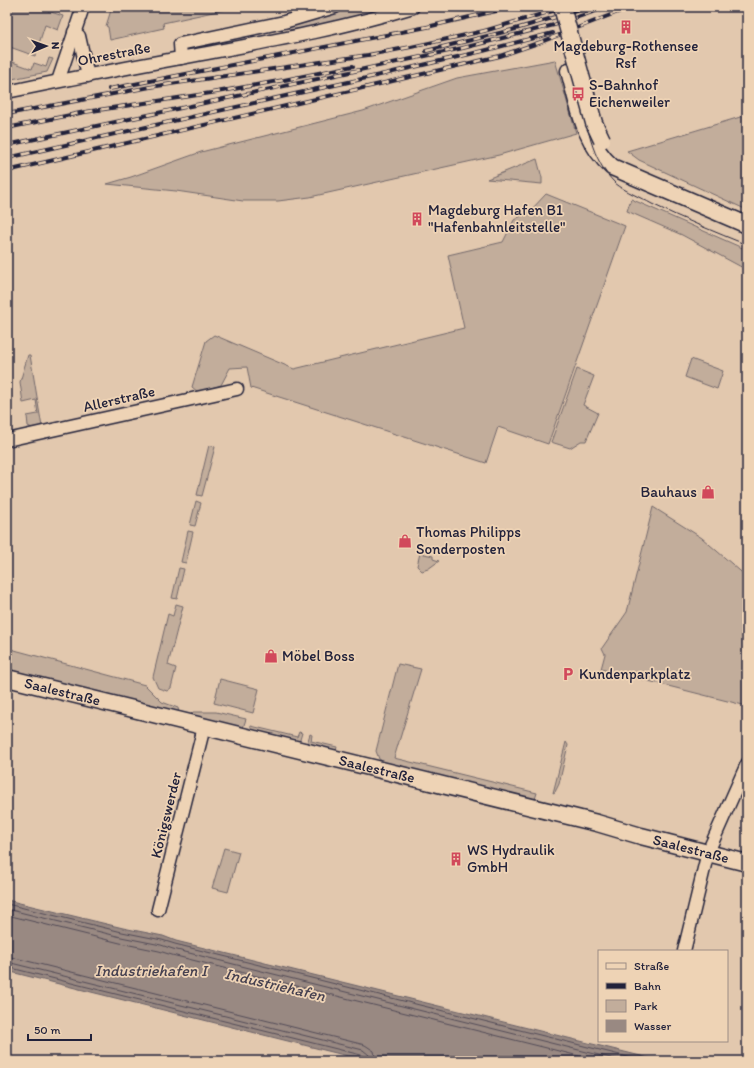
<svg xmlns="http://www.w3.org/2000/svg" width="754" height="1068" viewBox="0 0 754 1068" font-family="Itim,sans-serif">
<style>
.green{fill:#c2ad9b;stroke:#72686b}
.water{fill:#998982;stroke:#696066}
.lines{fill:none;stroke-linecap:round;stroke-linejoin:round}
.shore{stroke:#524b57;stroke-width:1}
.minor-casing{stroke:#22223b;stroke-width:15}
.major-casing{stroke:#22223b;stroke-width:19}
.minor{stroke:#eed3b5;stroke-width:12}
.major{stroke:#eed3b5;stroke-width:16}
.tram{stroke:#22223b;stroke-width:1}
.rail-casing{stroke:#22223b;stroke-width:4}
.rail{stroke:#eed3b5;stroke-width:2.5;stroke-dasharray:8;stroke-linecap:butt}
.major-bridge-casing{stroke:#22223b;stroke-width:19;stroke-linecap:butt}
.major-bridge{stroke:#eed3b5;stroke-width:16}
.labels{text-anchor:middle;stroke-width:3.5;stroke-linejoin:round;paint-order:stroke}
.poi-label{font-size:15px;fill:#22223b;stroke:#eed3b5;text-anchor:start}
.street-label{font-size:15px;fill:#22223b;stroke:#eed3b5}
.water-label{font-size:16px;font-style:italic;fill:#464150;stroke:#eed3b5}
</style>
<rect width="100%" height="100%" fill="#e2c8ae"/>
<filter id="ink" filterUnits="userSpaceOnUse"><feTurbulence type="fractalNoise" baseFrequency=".025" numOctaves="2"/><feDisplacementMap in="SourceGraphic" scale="8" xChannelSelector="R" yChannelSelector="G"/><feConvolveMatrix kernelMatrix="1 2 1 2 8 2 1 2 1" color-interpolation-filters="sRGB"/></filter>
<g filter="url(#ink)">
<!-- green -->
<g class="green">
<path d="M7,7H36L63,16L58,30L45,25L35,56L7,46V24L11,14L7,12Z"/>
<path d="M112,7H236L163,23L164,28L110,40L108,27L106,26Z"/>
<path d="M345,7H379L380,11L293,31L288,28L289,25L291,23Z"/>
<path d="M49,58L53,59L47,72L7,80V60L32,69L34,63L46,67Z"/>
<path d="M555,60L576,133L499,155L310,197L278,201H243L176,191L107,184L131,177L201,152L363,111L457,78Z"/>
<path d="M747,115V210L639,160L627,151Z"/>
<path d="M537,159L542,178V184L487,179Z"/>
<path d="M546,194L625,226L548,444L498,427L486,463L251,388L247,367L230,368L221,385L198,392L192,387L206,341L214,335L294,369L464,328L448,255L503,242L514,220L531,210Z"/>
<path d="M631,199L747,250V270L682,235L627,211Z"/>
<path d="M28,355H30L42,427L32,428L28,426L27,416L38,414L36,400L23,403L20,382Z"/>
<path d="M691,359L723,371L717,389L685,377Z"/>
<path d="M577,369L594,376L583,405L598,413L586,441H581L570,448L551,442Z"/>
<path d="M209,445L215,447L202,496L197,495Z"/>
<path d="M196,501L201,503L195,526L190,525Z"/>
<path d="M653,507L702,538L747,577V706L601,669L605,654L602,648L627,612Z"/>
<path d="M188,531L193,532L186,563L181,562Z"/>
<path d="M420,553L433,556V559L439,561L428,569L422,571L417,566Z"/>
<path d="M179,568L184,569L177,599L172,598Z"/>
<path d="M176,604L183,606L168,665L176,668L171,688L167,691L158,688L153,677L168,614L173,616Z"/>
<path d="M7,648L145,685L162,702L178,708L179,713L7,673Z"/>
<path d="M398,664L421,669L394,758L537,793L535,799L532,800L389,765L379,759L376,751Z"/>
<path d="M220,679L259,689L253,713L214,703Z"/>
<path d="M193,712H216L246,719L243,728L190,715Z"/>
<path d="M251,726L297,737L299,732L302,733L299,743L250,730Z"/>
<path d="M310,734L312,735L311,741L337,747L335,754L307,744Z"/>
<path d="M566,742L568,745L559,784L555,792L553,793Z"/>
<path d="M224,848L239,852L228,892L212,888Z"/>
</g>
<!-- water -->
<path class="water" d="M7,900L123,928L163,936L176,941L661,1061H368L7,971Z"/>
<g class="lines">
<!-- shore -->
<g class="shore">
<path d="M7,904L122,932L162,940L175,944L644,1061"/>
<path d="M7,909L121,937L161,945L173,949L623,1061"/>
<path d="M7,915L120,943L159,951L172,955L599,1061"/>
<path d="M7,956L365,1045L374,1051L376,1061"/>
<path d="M7,962L363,1050L369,1055L370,1061"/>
<path d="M7,967L361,1055L364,1057L365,1061"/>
</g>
<!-- minor casing -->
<g class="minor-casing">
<g id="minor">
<path d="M74,32L79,36L88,76"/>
<path d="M181,58L180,44L284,22L335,7"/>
<path d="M58,81L83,7"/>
<path d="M7,92C68,79 130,67 191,56C266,42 341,29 413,7"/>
<path d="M7,440L237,389"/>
<path d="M158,910L204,727"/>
<path d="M684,951L708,852L747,764"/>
</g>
</g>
<!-- major casing -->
<g class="major-casing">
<g id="major">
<path d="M569,71C579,106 583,141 612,167L747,225"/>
<path id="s1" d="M7,678L597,823L641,836L747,863"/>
</g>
</g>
<!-- minor -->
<use href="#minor" class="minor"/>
<!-- major -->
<use href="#major" class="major"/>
<!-- tram -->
<path class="tram" d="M554,7L591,141C596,157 603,171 615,183C626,192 640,197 652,204C683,219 715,232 747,245"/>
<!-- rail casing -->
<g class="rail-casing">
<g id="rail">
<path d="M426,51L512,30L586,8"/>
<path d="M109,89L427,27L513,7"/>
<path d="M7,114L150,87L368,55L411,47L484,31L566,7"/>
<path d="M7,128L85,112L211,93L284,80L353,66"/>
<path d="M7,145L463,48L554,25L607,7"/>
<path d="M7,158L380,75L483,51L553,33"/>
<path d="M7,171L500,56L541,42L631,7"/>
</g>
</g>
<!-- rail -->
<use href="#rail" class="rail"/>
<!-- major-bridge casing -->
<g class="major-bridge-casing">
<path id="major-bridge" d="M562,7L594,123L602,140"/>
</g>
<!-- major-bridge -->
<use href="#major-bridge" class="major-bridge"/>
</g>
</g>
<!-- icons -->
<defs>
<g id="building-bare" transform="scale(1.08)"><path d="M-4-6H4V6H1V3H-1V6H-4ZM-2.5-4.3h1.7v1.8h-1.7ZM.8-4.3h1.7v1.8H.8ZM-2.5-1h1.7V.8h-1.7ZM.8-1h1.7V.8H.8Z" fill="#d1495b" stroke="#eed3b5" stroke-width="2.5" paint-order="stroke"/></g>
<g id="bus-bare" transform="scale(1.08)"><path d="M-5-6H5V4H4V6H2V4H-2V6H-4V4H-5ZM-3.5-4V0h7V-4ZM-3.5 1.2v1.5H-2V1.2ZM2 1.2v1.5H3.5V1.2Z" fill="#d1495b" stroke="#eed3b5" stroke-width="2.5" paint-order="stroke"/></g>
<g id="shop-bare" transform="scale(1.08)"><path d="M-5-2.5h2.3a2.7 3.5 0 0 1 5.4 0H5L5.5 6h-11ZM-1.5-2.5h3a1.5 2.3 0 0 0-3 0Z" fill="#d1495b" stroke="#eed3b5" stroke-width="2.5" paint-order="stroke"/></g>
<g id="parking-bare" transform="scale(1.08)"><path d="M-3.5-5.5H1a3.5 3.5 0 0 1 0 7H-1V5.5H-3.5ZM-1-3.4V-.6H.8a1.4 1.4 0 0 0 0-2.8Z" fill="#d1495b" stroke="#eed3b5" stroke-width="2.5" paint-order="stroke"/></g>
</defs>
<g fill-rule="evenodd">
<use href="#building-bare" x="626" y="27"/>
<use href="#bus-bare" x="578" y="94"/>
<use href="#building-bare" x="417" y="219"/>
<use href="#shop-bare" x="708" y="492"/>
<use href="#shop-bare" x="405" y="541"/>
<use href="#shop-bare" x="271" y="656"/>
<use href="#parking-bare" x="568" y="674"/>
<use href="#building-bare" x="456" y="859"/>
</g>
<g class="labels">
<!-- poi labels -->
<g class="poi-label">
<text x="626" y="51" text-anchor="middle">Magdeburg-Rothensee<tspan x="626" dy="17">Rsf</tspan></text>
<text x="589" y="90">S-Bahnhof<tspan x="589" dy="17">Eichenweiler</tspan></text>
<text x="428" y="215">Magdeburg Hafen B1<tspan x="428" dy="17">"Hafenbahnleitstelle"</tspan></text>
<text x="697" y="497" text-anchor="end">Bauhaus</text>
<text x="416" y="537">Thomas Philipps<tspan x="416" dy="17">Sonderposten</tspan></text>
<text x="282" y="661">Möbel Boss</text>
<text x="579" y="679">Kundenparkplatz</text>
<text x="467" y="855">WS Hydraulik<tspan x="467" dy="17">GmbH</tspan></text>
</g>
<!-- street labels -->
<g class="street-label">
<text transform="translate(114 54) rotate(-11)" y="5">Ohrestraße</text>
<text transform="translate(119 399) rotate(-13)" y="5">Allerstraße</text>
<text dy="5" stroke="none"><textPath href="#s1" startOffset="57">Saalestraße</textPath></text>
<text dy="5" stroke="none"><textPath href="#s1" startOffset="381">Saalestraße</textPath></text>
<text transform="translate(166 815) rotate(-76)" y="5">Königswerder</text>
<text dy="5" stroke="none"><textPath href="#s1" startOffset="705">Saalestraße</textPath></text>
</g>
<!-- water labels -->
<g class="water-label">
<text x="151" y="976">Industriehafen I</text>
<text transform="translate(275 984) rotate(13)" y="6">Industriehafen</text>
</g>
</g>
<!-- margin -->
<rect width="754" height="1068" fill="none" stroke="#eed3b5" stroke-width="24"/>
<rect x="12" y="12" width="730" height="1044" fill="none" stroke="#22223b" stroke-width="1.5" filter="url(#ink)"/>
<!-- legend -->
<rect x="598" y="950" width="130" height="92" fill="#eed3b5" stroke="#9c8c84"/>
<rect x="606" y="963" width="20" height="6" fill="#eed3b5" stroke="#9c8c84"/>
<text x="634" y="970" font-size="12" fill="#22223b">Straße</text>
<rect x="606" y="983" width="20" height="6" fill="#22223b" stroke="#9c8c84"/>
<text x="634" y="990" font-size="12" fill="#22223b">Bahn</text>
<rect x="606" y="1000" width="20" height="12" fill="#c2ad9b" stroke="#9c8c84"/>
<text x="634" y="1010" font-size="12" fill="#22223b">Park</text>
<rect x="606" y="1020" width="20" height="12" fill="#998982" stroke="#9c8c84"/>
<text x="634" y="1030" font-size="12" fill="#22223b">Wasser</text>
<!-- north arrow -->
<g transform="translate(46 46) rotate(88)" stroke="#eed3b5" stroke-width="3" paint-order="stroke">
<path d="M0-3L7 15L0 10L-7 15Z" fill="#22223b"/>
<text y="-6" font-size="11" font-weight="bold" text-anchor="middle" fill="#22223b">N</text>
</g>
<!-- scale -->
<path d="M28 1034v6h63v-6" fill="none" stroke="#22223b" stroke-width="2"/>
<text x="34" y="1034" font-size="12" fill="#22223b" stroke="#eed3b5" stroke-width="3" paint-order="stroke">50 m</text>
</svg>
